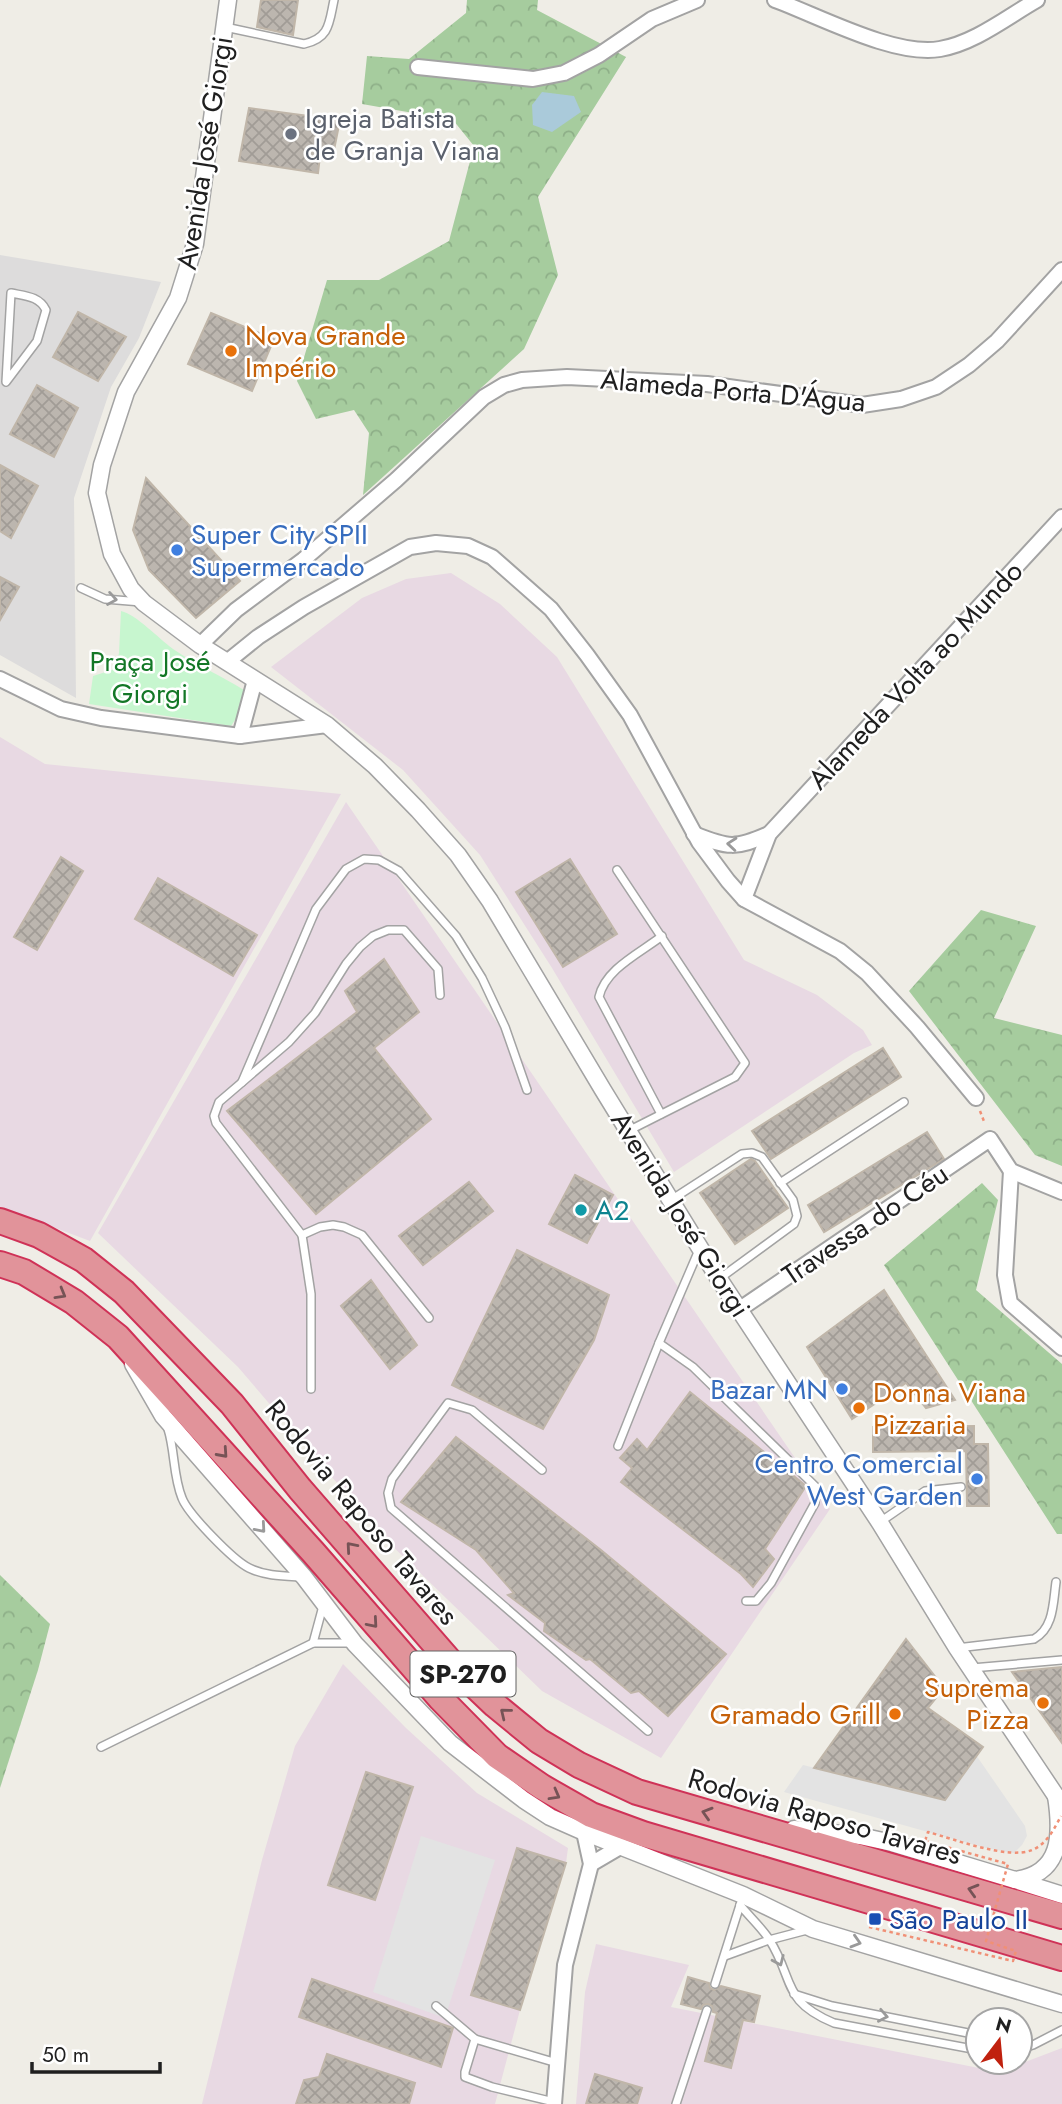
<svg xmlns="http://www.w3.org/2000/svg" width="1062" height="2104" viewBox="0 0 1062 2104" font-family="Jost,sans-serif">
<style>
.residential{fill:#dddcdc}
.industrial{fill:#e8d9e3}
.forest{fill:url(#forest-crowns)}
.park{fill:#c7f6cf}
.parking{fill:#e3e3e3}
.water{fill:#aacada}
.building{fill:url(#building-cross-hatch);stroke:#c0b6a9;stroke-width:2}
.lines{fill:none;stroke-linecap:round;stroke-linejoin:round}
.service-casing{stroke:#a3a3a3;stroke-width:10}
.minor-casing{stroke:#a3a3a3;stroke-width:18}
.tertiary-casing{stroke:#a3a3a3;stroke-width:19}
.motorway-casing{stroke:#cf3257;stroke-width:28}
.path{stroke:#f09076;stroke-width:2.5;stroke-dasharray:3.5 3.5;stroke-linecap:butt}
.service{stroke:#fff;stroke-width:7}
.minor{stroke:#fff;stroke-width:14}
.tertiary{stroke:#fff;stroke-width:16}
.motorway{stroke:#e1939a;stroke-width:24}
.path-bridge{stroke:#f09076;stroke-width:2.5;stroke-dasharray:3.5 3.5;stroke-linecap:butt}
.oneway{stroke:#9a9a9a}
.oneway2{stroke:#765356}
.worship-dot{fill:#6b7280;stroke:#fff;stroke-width:2.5}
.food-dot{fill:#e8710a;stroke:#fff;stroke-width:2.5}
.shop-dot{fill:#3f7fe0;stroke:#fff;stroke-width:2.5}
.culture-dot{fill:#0f9aa8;stroke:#fff;stroke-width:2.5}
.transit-dot{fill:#1a4fb4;stroke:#fff;stroke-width:2.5}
.labels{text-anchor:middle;stroke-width:5;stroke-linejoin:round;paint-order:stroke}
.shield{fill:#fff;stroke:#626262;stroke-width:2}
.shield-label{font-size:26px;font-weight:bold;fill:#1f1f1f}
.worship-label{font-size:28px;fill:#5b616d;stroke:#fff;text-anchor:start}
.street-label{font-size:28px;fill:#1f1f1f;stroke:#fff}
.food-label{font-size:28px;fill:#c56008;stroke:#fff;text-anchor:start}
.shop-label{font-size:28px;fill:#366cbe;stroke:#fff;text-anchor:end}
.park-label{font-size:28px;fill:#137726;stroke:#fff}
.culture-label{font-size:28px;fill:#0d838f;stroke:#fff;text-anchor:start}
.transit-label{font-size:28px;fill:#164399;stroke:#fff;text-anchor:start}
</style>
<defs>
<pattern id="forest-crowns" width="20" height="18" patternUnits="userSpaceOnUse" patternTransform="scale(1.75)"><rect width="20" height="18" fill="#a6cc9e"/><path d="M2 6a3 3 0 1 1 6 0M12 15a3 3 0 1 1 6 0" fill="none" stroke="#8eaf88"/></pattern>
<pattern id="building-cross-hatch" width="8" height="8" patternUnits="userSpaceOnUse" patternTransform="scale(1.75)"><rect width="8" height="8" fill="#bcb6af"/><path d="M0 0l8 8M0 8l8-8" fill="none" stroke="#a19c96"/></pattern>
</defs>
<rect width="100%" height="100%" fill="#efede6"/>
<!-- residential -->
<path class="residential" d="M0,255L161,282L139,338L111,387L74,498L76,698L0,655Z"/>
<!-- industrial -->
<g class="industrial">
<path d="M451,573L500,604L557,657L744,960L817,995L863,1030L872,1045L854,1053L674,1172L552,968L480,855L403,770L271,667L362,598L406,579Z"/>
<path d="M0,737L45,764L341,794L90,1241L0,1207Z"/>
<path d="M346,802L830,1509L661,1758L542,1691L384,1538L238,1367L98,1233Z"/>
<path d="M343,1664L406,1728L477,1793L568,1848L566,1863L520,2010L495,2104H202L262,1860L295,1746Z"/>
<path d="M596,1944L689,1965L671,2007L999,2072L1062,2048V2104H576L585,1992Z"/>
</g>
<!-- forest -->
<g class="forest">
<path d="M467,0H538L537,10L626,57L538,197L558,275L524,349L363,495L369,433L354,410L316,419L297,381L327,280H379L449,241L474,146L453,120L362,104L367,56L409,59L466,13Z"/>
<path d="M981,910L1036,926L994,1018L1062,1035V1166L1035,1155L909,991Z"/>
<path d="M982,1183L998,1200L976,1290L1062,1364V1534H1057L884,1265Z"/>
<path d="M0,1575L50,1624L38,1670L0,1788Z"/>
</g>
<!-- park -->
<path class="park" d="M121,611C137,615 158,638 173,649C195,664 221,676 244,690L248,700L231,726L89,704L93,676L115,669L119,653Z"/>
<!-- parking -->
<g class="parking">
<path d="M976,1755L1025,1826L1027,1836L1022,1845L1014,1853L986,1848L784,1792L803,1765L945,1800Z"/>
<path d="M421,1836L495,1860L445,2018L373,1992Z"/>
</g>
<!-- water -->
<path class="water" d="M542,92L574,96L581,112L552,132L533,125L532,105Z"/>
<!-- building -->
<g class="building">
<path d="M261,0H298L293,35L257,27Z"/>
<path d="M249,108L340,120L334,150L321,148L318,173L239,161Z"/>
<path d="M78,312L126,337L98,381L53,357Z"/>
<path d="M211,313L274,339L252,391L188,364Z"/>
<path d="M37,385L78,408L54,457L10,434Z"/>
<path d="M0,465L38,486L11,538L0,531Z"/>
<path d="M146,478L240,581L196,618L149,570L133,530Z"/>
<path d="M0,577L19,587L0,620Z"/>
<path d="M61,857L83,871L37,950L14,937Z"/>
<path d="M570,859L617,934L563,967L516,892Z"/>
<path d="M158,878L257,935L233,976L135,919Z"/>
<path d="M384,959L419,1012L374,1048L431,1119L316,1214L227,1111L357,1012L345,991Z"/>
<path d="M883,1048L901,1077L771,1159L752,1131Z"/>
<path d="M927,1132L944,1159L824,1232L808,1205Z"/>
<path d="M751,1159L755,1161L788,1208L735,1244L700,1193Z"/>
<path d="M575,1175L613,1195L587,1243L549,1224Z"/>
<path d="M469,1182L493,1211L423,1265L399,1236Z"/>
<path d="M517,1250L609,1295L594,1340L543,1429L452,1385Z"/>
<path d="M371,1280L417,1345L390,1369L341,1306Z"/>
<path d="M884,1290L955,1400L926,1408L906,1383L852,1419L807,1347Z"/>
<path d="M690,1392L806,1486L765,1549L774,1559L753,1587L741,1574L621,1482L632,1468L620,1458L637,1439L647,1450Z"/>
<path d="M974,1426V1444H988L989,1506H967L966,1451L873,1452V1427Z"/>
<path d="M456,1437L601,1550L726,1654L668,1716L639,1691L631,1693L590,1659L586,1660L544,1631L545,1623L508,1595L514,1593L476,1550L401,1502Z"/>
<path d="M906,1639L944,1688L928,1708L983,1747L945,1800L814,1768Z"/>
<path d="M1062,1667V1743L1012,1672Z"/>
<path d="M366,1772L413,1787L375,1900L328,1885Z"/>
<path d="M517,1848L566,1863L520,2010L471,1995Z"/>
<path d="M688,1977L709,1983L710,1988L714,1990L721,1986L760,1996L754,2022L743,2020L731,2068L705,2061L717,2013L713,2012L712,2006L708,2004L703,2005L701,2009L681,2004Z"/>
<path d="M312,1979L453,2028L441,2067L299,2017Z"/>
<path d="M327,2054L415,2083L409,2104H296L304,2080L319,2077Z"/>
<path d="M595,2074L642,2088L637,2104H586Z"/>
</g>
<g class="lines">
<!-- service casing -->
<g class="service-casing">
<g id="service">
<path d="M225,27L304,44C330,38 329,23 334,0"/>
<path d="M11,293C25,296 39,296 46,310L37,341L6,382Z"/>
<path d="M81,588L105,599L141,602"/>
<path d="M617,870L745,1063L735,1077L628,1131"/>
<path d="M242,1082L316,909L346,869L364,859L379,860L399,871L456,936L482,978L505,1027L527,1090"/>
<path d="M661,1114L599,997C605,969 640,953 662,936"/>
<path d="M780,1183L904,1102"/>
<path d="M671,1200L742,1154L752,1153L762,1157L793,1200L797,1216L794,1224L719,1279"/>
<path d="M302,1235L311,1294V1389"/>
<path d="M429,1318L362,1235L344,1227L333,1225L320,1227L302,1235L216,1123L214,1116L219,1102L289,1042L315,1013L346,964L360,947L373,936L388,930H404L438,969L440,995"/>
<path d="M659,1343L699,1250"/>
<path d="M168,1429C175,1451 173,1476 182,1498C188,1514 233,1560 249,1568C265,1576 284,1576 302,1577"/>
<path d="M618,1446L659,1343L693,1367L816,1487L815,1503L771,1583L756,1601H746"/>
<path d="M542,1470L472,1410L448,1403L392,1479L388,1493L391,1508L648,1731"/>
<path d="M880,1522L925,1491L961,1487"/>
<path d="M313,1643L323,1606"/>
<path d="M957,1648L1034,1639C1054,1628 1053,1603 1056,1582"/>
<path d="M972,1668L1062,1660"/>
<path d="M101,1747L313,1643H353"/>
<path d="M740,1905C749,1916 761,1927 769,1939C795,1980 781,2001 834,2023L978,2050"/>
<path d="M725,1956L769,1940L807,1930"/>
<path d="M715,1984L741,1902"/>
<path d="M794,1994L832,2006L978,2035"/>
<path d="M436,2006L475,2039L465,2072V2077L492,2087L554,2102"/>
<path d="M475,2039L557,2063"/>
<path d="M1020,2049L1033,2045L1062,2030"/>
<path d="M676,2104L707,2010"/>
</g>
</g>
<!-- minor casing -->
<g class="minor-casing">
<g id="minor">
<path d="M775,0C819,16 895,57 940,49C975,43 1007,17 1037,0"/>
<path d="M418,67L533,79L564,73L599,55L652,19L697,0"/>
<path d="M200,645L236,610L303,560L396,480L484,397L504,385L522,380L567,377L707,384L862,405L901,399L936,387L969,365L997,341L1062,270"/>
<path d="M227,662L258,637L304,607L410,547L436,543L468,546L492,557L551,609L587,655L630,715L699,842L728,881L744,899L840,951L867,973L917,1027L976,1098"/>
<path d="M0,679L61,709L101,718L240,736L327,725"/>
<path d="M240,736L255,680"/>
<path d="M694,834C729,848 735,849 769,834"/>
<path d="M744,899L769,834L1062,517"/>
<path d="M1011,1171L1005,1275L1010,1303L1062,1348"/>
<path d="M740,1309L990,1139L1011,1171L1062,1192"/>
<path d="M591,1864L620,1847"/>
<path d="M554,2104L565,1965L591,1864L584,1832"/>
</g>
</g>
<!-- tertiary casing -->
<g class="tertiary-casing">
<g id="tertiary">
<path d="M228,0L195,244L178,298L126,392L102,465L97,493L112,554L131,589L144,603L200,645L327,725L375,766L418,810L458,855L490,901L603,1090L719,1279L880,1523L957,1648L1062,1805"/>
<path d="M133,1364L163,1416L304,1577L355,1644L450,1743L524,1800L550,1817L584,1832L743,1895L813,1929L1062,2004"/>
<path d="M794,1829L860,1836L892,1843L1015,1880C1062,1874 1062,1834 1056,1796"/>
<path d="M1015,1880L1062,1895"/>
</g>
</g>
<!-- motorway casing -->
<g class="motorway-casing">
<g id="motorway">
<path d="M0,1221L39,1235L84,1260L124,1292L232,1404L300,1489L454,1666L495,1705L539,1741L579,1765L637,1792L1062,1916"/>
<path d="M0,1264L24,1272L74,1302L118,1337L313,1552L441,1699L497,1756L542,1787L591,1815L643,1834L1062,1958"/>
</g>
</g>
<!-- path -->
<path class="path" d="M980,1111L985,1124"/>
<!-- service -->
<use href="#service" class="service"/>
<!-- minor -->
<use href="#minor" class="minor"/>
<!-- tertiary -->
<use href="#tertiary" class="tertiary"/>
<!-- motorway -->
<use href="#motorway" class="motorway"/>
<!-- path-bridge -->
<path class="path-bridge" d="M869,1927L1013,1961L1016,1951L986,1941L1008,1864L925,1841L928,1832C954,1839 1008,1860 1032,1850C1047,1844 1054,1829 1061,1816"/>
</g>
<!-- one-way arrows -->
<defs><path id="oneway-chevron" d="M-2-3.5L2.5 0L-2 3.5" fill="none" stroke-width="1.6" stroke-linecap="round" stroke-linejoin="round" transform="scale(1.75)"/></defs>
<g class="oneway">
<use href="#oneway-chevron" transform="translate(112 599) rotate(10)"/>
<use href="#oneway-chevron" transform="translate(732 844) rotate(-175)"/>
<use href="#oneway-chevron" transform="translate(261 1528) rotate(49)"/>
<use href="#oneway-chevron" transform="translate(856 1942) rotate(17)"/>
<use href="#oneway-chevron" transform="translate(779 1961) rotate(66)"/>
<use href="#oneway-chevron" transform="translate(883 2016) rotate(11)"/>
</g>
<g class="oneway2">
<use href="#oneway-chevron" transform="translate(61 1294) rotate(30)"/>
<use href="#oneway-chevron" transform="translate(223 1453) rotate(48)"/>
<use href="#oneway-chevron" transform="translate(351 1547) rotate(-131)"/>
<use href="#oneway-chevron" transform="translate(373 1623) rotate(49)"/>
<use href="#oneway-chevron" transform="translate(505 1713) rotate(-141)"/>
<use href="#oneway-chevron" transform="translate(555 1795) rotate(29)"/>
<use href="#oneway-chevron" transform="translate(707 1813) rotate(-163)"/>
<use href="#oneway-chevron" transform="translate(973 1890) rotate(-164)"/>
</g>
<!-- markers -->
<circle class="worship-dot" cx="291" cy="134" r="7"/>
<g class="food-dot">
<circle cx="231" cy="351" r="7"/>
<circle cx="859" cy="1408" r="7"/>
<circle cx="1043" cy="1703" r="7"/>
<circle cx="895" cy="1714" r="7"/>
</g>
<g class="shop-dot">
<circle cx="177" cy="550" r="7"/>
<circle cx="842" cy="1389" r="7"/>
<circle cx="977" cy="1479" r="7"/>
</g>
<circle class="culture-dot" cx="581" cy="1210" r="7"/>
<rect class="transit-dot" x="868" y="1912" width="14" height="14" rx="3.5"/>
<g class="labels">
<!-- shield labels -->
<rect class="shield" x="410.5" y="1651.5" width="105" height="45" rx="5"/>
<g class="shield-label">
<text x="463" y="1683">SP-270</text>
</g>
<!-- worship labels -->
<g class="worship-label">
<text x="305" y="128">Igreja Batista<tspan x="305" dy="32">de Granja Viana</tspan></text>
</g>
<!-- street labels -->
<g class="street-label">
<text transform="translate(204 153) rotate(-81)" y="10">Avenida José Giorgi</text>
<text transform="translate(733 390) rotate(5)" y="10">Alameda Porta D'Água</text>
<text transform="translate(915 675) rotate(-47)" y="10">Alameda Volta ao Mundo</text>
<text transform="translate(681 1214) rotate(58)" y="10">Avenida José Giorgi</text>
<text transform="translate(865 1224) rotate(-34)" y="10">Travessa do Céu</text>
<text transform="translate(362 1512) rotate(50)" y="10">Rodovia Raposo Tavares</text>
<text transform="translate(825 1816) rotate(16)" y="10">Rodovia Raposo Tavares</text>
</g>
<!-- food labels -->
<g class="food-label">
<text x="245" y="345">Nova Grande<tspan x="245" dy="32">Império</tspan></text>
<text x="873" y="1402">Donna Viana<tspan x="873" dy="32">Pizzaria</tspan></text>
<text x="1029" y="1697" text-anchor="end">Suprema<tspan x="1029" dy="32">Pizza</tspan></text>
<text x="881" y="1724" text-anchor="end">Gramado Grill</text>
</g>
<!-- shop labels -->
<g class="shop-label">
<text x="191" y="544" text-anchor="start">Super City SPII<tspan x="191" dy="32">Supermercado</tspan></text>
<text x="828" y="1399">Bazar MN</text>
<text x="963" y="1473">Centro Comercial<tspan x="963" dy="32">West Garden</tspan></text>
</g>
<!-- park labels -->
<g class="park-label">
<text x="150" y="671">Praça José<tspan x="150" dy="32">Giorgi</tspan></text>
</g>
<!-- culture labels -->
<g class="culture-label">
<text x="595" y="1220">A2</text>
</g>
<!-- transit labels -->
<g class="transit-label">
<text x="889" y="1929">São Paulo II</text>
</g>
</g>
<!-- north arrow -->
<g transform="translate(999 2041) rotate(16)"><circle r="33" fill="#ffffff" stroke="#a5a5a5" stroke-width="2"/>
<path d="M0-5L12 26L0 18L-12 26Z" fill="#c0210e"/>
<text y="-10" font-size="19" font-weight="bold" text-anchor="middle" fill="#1f1f1f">N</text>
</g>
<!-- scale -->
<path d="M32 2062v10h128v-10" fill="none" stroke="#1f1f1f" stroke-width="3.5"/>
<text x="42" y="2062" font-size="21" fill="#1f1f1f" stroke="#ffffff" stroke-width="5" paint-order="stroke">50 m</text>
</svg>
